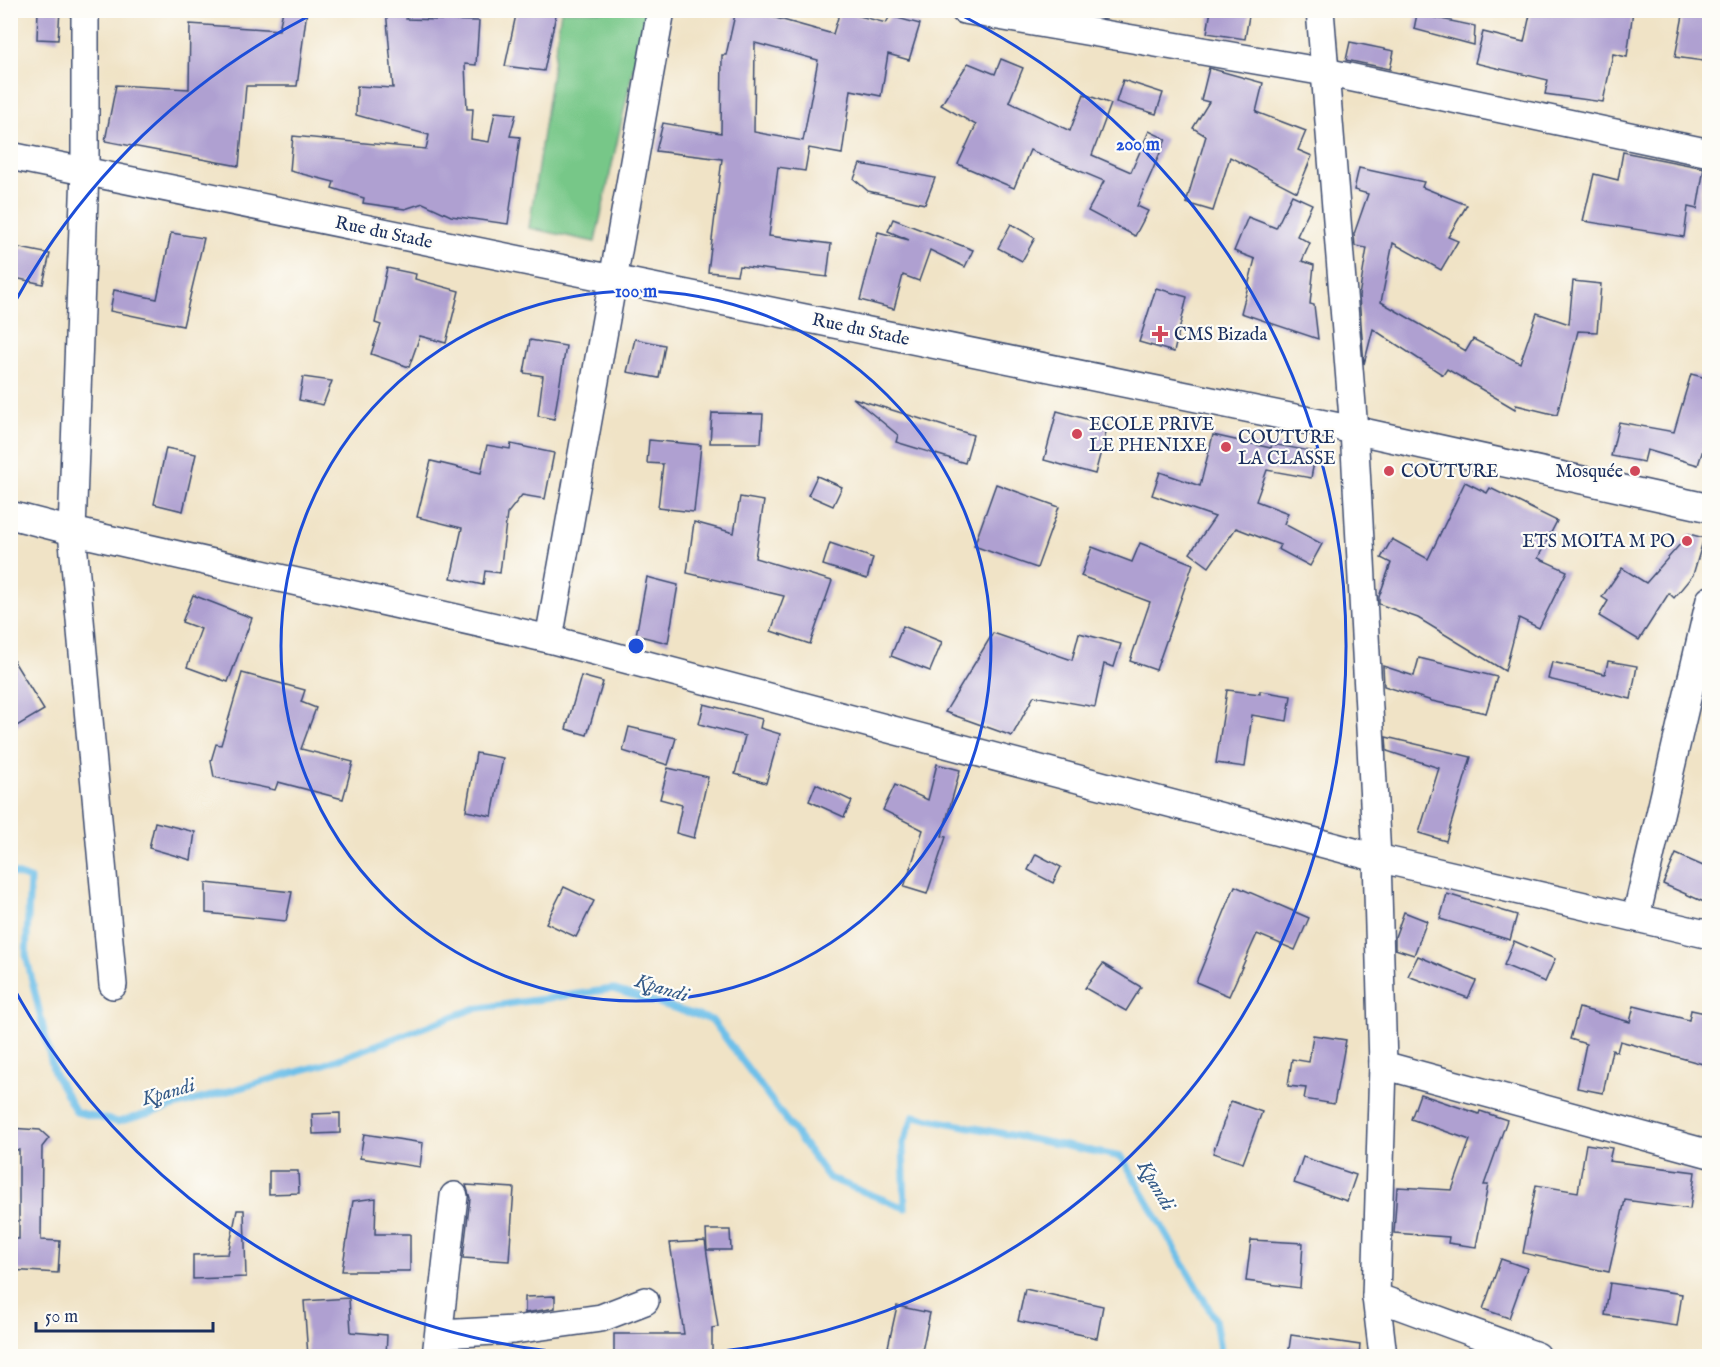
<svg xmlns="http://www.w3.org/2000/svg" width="1720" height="1367" viewBox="0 0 1720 1367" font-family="'IM FELL English',serif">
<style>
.green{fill:#77c788;stroke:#497b73;stroke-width:1.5}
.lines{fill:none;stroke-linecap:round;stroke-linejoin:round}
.stream{stroke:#6ec0e9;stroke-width:7}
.building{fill:#afa0d1;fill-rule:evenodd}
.minor-casing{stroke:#3b4a6e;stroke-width:30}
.minor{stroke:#fff;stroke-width:27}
.ring{fill:none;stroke:#1d4ed8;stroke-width:3}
.poi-dot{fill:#d1495b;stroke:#fdfcf7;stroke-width:2}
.labels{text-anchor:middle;stroke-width:4.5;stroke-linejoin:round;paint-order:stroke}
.street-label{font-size:18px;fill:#1b2f5e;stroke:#fdfcf7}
.poi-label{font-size:18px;fill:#1b2f5e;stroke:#fdfcf7;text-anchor:start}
.water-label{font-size:20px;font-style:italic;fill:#345a88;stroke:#fdfcf7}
.centre{fill:#1d4ed8;stroke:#fdfcf7;stroke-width:3}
.ring-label{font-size:18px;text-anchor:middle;font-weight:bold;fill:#1d4ed8;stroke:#fdfcf7;stroke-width:4.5;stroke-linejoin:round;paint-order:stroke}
</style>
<rect width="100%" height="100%" fill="#fdfcf7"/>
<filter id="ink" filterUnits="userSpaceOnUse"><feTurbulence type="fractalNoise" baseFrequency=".0167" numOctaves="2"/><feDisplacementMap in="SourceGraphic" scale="12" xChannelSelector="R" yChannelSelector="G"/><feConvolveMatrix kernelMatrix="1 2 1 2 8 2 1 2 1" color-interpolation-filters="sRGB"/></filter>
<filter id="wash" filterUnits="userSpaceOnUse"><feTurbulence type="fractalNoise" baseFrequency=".008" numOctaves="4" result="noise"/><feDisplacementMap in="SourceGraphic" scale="24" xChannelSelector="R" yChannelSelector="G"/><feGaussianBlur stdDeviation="1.35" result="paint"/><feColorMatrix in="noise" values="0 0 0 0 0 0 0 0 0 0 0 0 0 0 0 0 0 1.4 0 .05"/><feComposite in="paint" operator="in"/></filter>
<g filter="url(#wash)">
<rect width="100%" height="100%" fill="#f0e3c6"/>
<!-- green -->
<path class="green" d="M561,11H646L595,242L529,228Z"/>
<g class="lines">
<!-- stream -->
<path class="stream" d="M10,872L30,879L26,955L54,1073L76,1112L118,1122L325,1064L473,1009L612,989L712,1020L829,1178L905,1208L903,1143L914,1116L1122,1157L1215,1319L1221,1356"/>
</g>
<g id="blocks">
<!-- building -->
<g class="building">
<path d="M38,10H60L58,40L37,39Z"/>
<path d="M283,10H307L297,86H246L239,166L105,141L116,85L189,89L190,24L279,30Z"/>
<path d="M386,10H407L406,19L479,21L476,65L465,64L467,109H473L471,139L489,142L495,112L516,114L510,136L520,137L508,224L451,216L423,203L405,209L363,203L364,198L332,188L334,182L290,171L293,136L426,149L429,135L356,115L357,86L393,88Z"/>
<path d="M517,10H557L544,71L505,66Z"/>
<path d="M736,10L758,13L833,34L840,11L886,23L890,16L920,24L909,60L888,54L881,96L851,90L842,154L809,148L805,171L778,167L769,236L831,244L827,277L739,266L737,275L708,272L722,159L656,151L663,123L721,133L722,55H726ZM755,43L818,60L803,141L754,132Z"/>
<path d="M1211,10H1250L1245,39L1207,33Z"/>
<path d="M1531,10H1633L1627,57L1613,54L1603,102L1545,94L1548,80L1475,63L1483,32L1524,42Z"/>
<path d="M1684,10H1710L1703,61L1675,57Z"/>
<path d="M1417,14L1475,26L1474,45L1414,29Z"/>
<path d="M1350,42L1394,51L1390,69L1346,60Z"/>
<path d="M1001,59L1023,68L1009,102L1070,131L1084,94L1111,104L1092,155L1131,172L1149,131L1166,139L1137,206L1148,211L1135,236L1088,211L1104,181L1030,150L1014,188L958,164L976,125L941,105L968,63L995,74Z"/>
<path d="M1209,68L1263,83L1256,112L1306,131L1298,150L1312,156L1297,192L1230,157L1213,211L1186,203L1206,136L1193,128L1209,102L1201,100Z"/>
<path d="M1123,80L1163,93L1156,114L1116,102Z"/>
<path d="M1623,152L1704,168L1697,209L1688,207L1684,237L1583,221L1594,174L1618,180Z"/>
<path d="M860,164L935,178L925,204L868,191L854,179Z"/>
<path d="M1359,168L1424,182L1422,187L1467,205L1448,237L1458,241L1441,270L1393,243L1381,302L1466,351L1473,339L1520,363L1537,313L1569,324L1573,281L1601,284L1597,332L1578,331L1557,415L1516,405L1515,409L1447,369L1443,375L1373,329L1364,364L1359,296L1367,248L1355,246L1354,234L1368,194L1354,190Z"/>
<path d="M1292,195L1312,204L1297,236L1310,243L1302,261L1314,265L1310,304L1314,305L1318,339L1241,313L1255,259L1234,251L1248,217L1276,228Z"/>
<path d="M893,219L973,250L965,267L930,250L919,281L903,275L894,309L860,300L878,232L909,240L888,231Z"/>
<path d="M1011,224L1035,238L1022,261L998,248Z"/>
<path d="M171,233L204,238L183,326L110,311L114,290L157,299Z"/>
<path d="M10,246L50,254L43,284L10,277Z"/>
<path d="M387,268L416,274L415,279L459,291L446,343L420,336L409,367L371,354L381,325L375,323Z"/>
<path d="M1156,288L1187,297L1174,352L1139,342Z"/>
<path d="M635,339L665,345L659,378L627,372Z"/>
<path d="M530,340L566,346L554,419L538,416L543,376L524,373Z"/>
<path d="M1691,374L1710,379V428L1698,465L1647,450L1644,462L1611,456L1619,422L1674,432Z"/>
<path d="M303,377L332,381L323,405L299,400Z"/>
<path d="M853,398L973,435L965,463L896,442L898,435Z"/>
<path d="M1057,411L1108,425L1095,474L1044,460Z"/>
<path d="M712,413L763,414L761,443H710Z"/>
<path d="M1213,435L1271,448L1272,444L1316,452L1311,478L1267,470L1256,501L1288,513L1284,524L1322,544L1310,566L1278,549L1280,545L1236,528L1209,567L1190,553L1215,517L1152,495L1160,472L1200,486Z"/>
<path d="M649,440L701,445L694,512L658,508L663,464L647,463Z"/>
<path d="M511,444L554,453L545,499L522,495L507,514L500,573L485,571L483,585L451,578L462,528L417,517L431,461L481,473L487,445L510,449Z"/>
<path d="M166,448L196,454L183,511L154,504Z"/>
<path d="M817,476L842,487L833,506L808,495Z"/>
<path d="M1465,482L1487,493L1490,488L1557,521L1538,558L1567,571L1539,628L1519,618L1505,671L1418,618L1379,604V597L1391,563L1381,558L1392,539L1428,559Z"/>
<path d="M996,484L1059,507L1037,568L974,546Z"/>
<path d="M740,497L764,501L755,558L832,581L810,644L771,631L784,596L687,573L694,522L734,533Z"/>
<path d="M1689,534L1704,538L1693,575L1674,598L1669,593L1639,640L1599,616L1608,601L1602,597L1622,568L1646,583Z"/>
<path d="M830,543L873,558L867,579L823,565Z"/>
<path d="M1140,543L1193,564L1156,670L1130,661L1150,602L1081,576L1092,547L1132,562Z"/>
<path d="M647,577L678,585L668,643L636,635Z"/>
<path d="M193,595L252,618L228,682L187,667L201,629L182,622Z"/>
<path d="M903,626L942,642L930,671L891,656Z"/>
<path d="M993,633L1072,660L1079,633L1121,644L1114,667L1104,664L1095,707L1034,696L1012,736L945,712Z"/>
<path d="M10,655L44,710L10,730Z"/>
<path d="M1419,658L1497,677L1486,713L1432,701L1384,686L1383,666L1414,676Z"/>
<path d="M1608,661L1637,666L1631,699L1548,679L1552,662L1605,674Z"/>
<path d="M242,673L305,690L301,702L316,708L301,749L353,762L343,799L278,782L275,790L214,777L211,761L216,744L221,745Z"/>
<path d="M581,676L603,682L587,735L566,729Z"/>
<path d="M1227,690L1260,694V691L1291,696L1287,721L1252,715L1245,767L1216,763Z"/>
<path d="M704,704L762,719L760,728L780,734L766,783L735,774L745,736L699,724Z"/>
<path d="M629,727L676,738L668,765L623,751Z"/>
<path d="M1386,737L1471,757L1446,841L1419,833L1439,768L1387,751Z"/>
<path d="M476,753L503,758L492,816L466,811Z"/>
<path d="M937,764L960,770L942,836L946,837L927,894L904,887L923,830L883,810L895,785L928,800Z"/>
<path d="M668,768L708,777L694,838L676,833L682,805L660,799Z"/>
<path d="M816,784L852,801L844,817L809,801Z"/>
<path d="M155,822L195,832L191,860L149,848Z"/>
<path d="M1036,854L1061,867L1053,883L1028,870Z"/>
<path d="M1676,854L1710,869V889L1704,902L1663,884Z"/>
<path d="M206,883L292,892L286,921L206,913Z"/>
<path d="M1235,886L1309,918L1295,950L1257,934L1229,996L1196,982Z"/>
<path d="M564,887L594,901L576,937L546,923Z"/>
<path d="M1447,894L1517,915L1510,940L1440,919Z"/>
<path d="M1404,912L1427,921L1414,955L1395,949V937Z"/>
<path d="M1514,941L1555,959L1545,982L1504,965Z"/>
<path d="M1418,956L1476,981L1468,998L1408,976Z"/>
<path d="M1103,964L1141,987L1126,1011L1085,988Z"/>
<path d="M1634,1006L1689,1020L1691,1010L1710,1014V1066L1620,1041L1617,1052L1612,1050L1603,1093L1577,1088L1586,1044L1570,1039L1579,1008L1630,1022Z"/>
<path d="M1313,1035L1346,1040L1334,1104L1304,1099L1306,1088L1288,1086L1292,1059L1309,1062Z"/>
<path d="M1420,1094L1479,1114L1480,1111L1507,1120L1484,1185H1488L1476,1247L1448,1243L1449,1237L1394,1233L1397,1187L1452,1190L1470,1140L1411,1119Z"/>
<path d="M1231,1101L1262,1112L1243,1163L1213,1153Z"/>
<path d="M340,1113V1133L313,1134L312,1114Z"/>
<path d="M10,1128L40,1130L49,1138L42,1147L41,1240L60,1241L58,1273L10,1270V1239H19V1150L10,1149Z"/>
<path d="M364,1134L423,1143L420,1167L360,1158Z"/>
<path d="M1586,1144L1612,1148L1609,1161L1695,1172L1690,1209L1625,1200L1609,1272L1523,1253L1536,1185L1578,1192Z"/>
<path d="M1303,1157L1356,1175L1347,1201L1294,1183Z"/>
<path d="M269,1171H298L299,1193L269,1194Z"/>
<path d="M466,1185L514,1188L509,1261L463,1258L470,1198Z"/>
<path d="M376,1198L375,1234H410V1271H342L353,1201Z"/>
<path d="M237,1210H244L246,1277L193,1279V1255L228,1254Z"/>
<path d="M706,1230H730L731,1250H707Z"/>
<path d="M1251,1240L1303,1243L1300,1288L1246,1281Z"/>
<path d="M705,1241L718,1327L712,1328V1356H614V1334H684L670,1243Z"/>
<path d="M1501,1259L1527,1268L1509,1318L1483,1309Z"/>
<path d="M1610,1283L1682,1294L1677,1326L1605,1315Z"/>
<path d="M1025,1289L1103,1306L1097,1338L1018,1321Z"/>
<path d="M555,1296V1308L525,1313V1297Z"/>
<path d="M349,1298L351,1332L387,1335L386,1356H308L304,1301Z"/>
<path d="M897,1306L930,1313L921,1356H886Z"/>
<path d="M1291,1335L1360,1345L1359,1356H1288Z"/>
</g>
</g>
</g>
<g filter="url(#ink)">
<use href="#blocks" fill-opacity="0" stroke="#3b4a6e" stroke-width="1.5"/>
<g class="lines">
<!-- minor casing -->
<g class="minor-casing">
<g id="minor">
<path d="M85,10V171L72,531L113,985"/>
<path d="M661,10L549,639L1377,858L1710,935"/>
<path d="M964,10L1325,72L1710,153"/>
<path d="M1320,10L1354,430L1377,858L1383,1065L1376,1297L1383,1356"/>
<path d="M10,156L1354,430L1710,508"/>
<path d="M10,515L72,531L549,639"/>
<path d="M1636,917L1710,600"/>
<path d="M1383,1065L1710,1154"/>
<path d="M1376,1297L1537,1356"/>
<path d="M440,1334L514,1330L601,1318L645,1301"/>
<path d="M436,1356L454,1196"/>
</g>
</g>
<!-- minor -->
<use href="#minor" class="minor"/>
</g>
</g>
<!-- distance rings -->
<g class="ring">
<circle cx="636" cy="646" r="355"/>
<path d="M12 307A710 710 0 0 1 319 11M953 11A710 710 0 1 1 12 985"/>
</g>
<!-- markers -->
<g class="poi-dot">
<path d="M1157 325h6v6h6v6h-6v6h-6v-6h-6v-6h6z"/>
<circle cx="1077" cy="434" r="6"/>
<circle cx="1226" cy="447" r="6"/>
<circle cx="1389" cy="471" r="6"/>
<circle cx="1635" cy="471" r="6"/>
<circle cx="1687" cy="541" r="6"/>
</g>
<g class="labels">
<!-- street labels -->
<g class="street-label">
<text transform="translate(384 232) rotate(12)" y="6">Rue du Stade</text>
<text transform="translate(861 329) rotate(12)" y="6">Rue du Stade</text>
</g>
<!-- poi labels -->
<g class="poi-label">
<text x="1174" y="340">CMS Bizada</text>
<text x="1089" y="430">ECOLE PRIVE<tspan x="1089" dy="21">LE PHENIXE</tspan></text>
<text x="1238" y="443">COUTURE<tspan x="1238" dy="21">LA CLASSE</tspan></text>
<text x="1401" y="477">COUTURE</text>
<text x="1623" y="477" text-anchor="end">Mosquée</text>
<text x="1675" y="547" text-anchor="end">ETS MOITA M PO</text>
</g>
<!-- water labels -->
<g class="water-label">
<text transform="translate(662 987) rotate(17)" y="7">Kpandi</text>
<text transform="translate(168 1091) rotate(-16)" y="7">Kpandi</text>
<text transform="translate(1157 1185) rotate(60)" y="7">Kpandi</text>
</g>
</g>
<circle cx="636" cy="646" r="9" class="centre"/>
<g class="ring-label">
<text x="1138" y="150">200 m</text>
<text x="636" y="297">100 m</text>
</g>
<!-- margin -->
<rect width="1720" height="1367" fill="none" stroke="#fdfcf7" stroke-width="36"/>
<!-- scale -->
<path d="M36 1322v9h177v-9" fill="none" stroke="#1b2f5e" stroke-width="3"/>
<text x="45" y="1322" font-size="18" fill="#1b2f5e" stroke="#fdfcf7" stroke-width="4.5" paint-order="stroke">50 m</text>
</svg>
